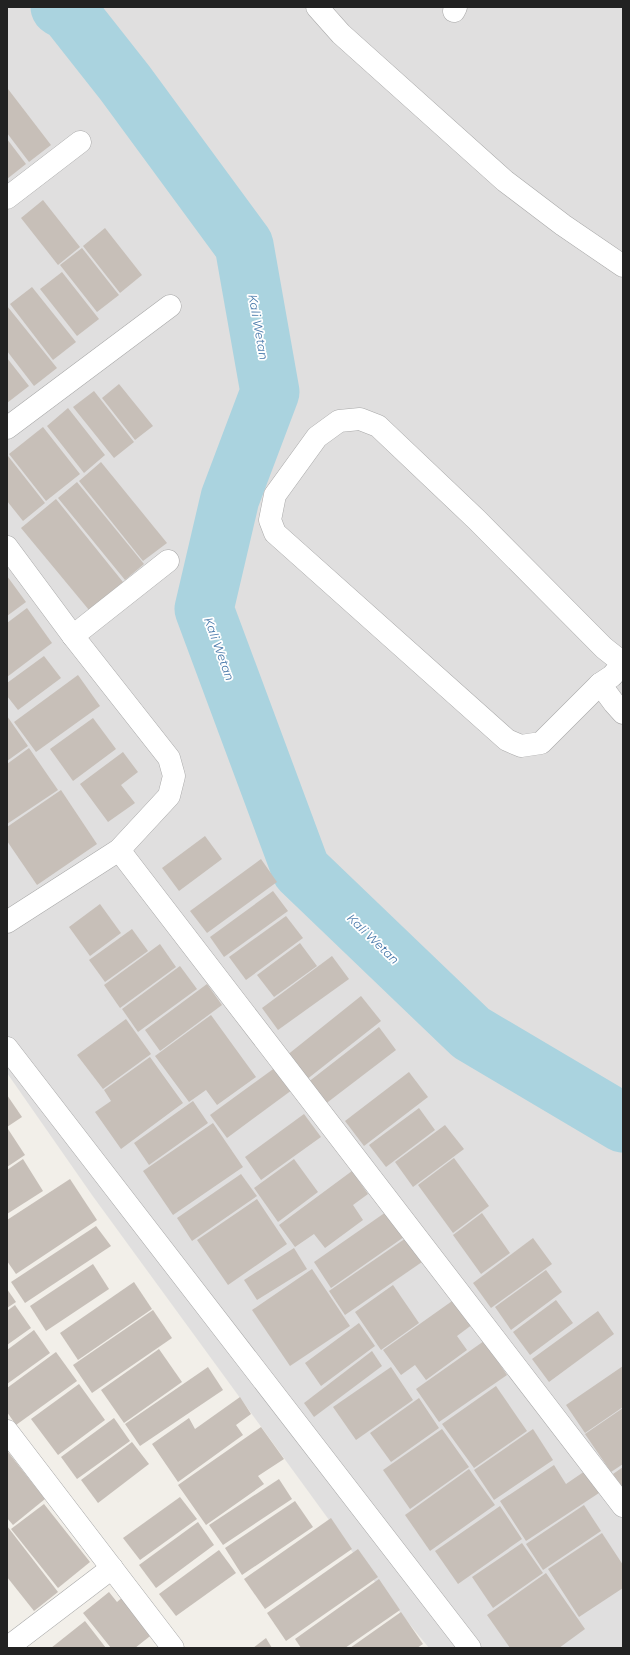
<svg xmlns="http://www.w3.org/2000/svg" width="630" height="1655" viewBox="0 0 630 1655" font-family="Montserrat,sans-serif">
<style>
.residential{fill:#e0dfdf}
.lines{fill:none;stroke-linecap:round;stroke-linejoin:round}
.river{stroke:#aad3df;stroke-width:59}
.building{fill:#c7bfb8}
.street-casing{stroke:#a9a9a9;stroke-width:23}
.street{stroke:#fff;stroke-width:22}
.labels{text-anchor:middle;stroke-width:3.5;stroke-linejoin:round;paint-order:stroke}
.water-label{font-size:12px;font-style:italic;fill:#4a7aab;stroke:#fff}
</style>
<rect width="100%" height="100%" fill="#f2efe9"/>
<!-- residential -->
<path class="residential" d="M7,7H623V1648H429L367,1572L92,1195L7,1073Z"/>
<g class="lines">
<!-- river -->
<path class="river" d="M60,7L69,12L125,83L244,245L270,392L230,498L204,609L301,870L471,1033L623,1123"/>
</g>
<!-- building -->
<g class="building">
<path d="M7,89H8L51,145L29,162L7,133Z"/>
<path d="M7,139L26,164L7,179Z"/>
<path d="M43,200L80,247L58,265L21,218Z"/>
<path d="M105,228L142,275L120,293L83,246Z"/>
<path d="M82,248L119,295L97,312L60,265Z"/>
<path d="M62,272L99,319L77,336L40,289Z"/>
<path d="M32,287L76,342L53,360L10,304Z"/>
<path d="M7,306L57,368L34,386L7,351Z"/>
<path d="M7,358L29,386L7,403Z"/>
<path d="M119,384L153,426L135,440L102,398Z"/>
<path d="M94,391L134,442L114,458L73,407Z"/>
<path d="M68,408L105,455L84,473L47,426Z"/>
<path d="M43,427L80,474L46,501L9,454Z"/>
<path d="M8,456L45,503L23,521L7,501Z"/>
<path d="M101,462L167,543L143,561L79,481Z"/>
<path d="M77,482L144,564L125,580L58,498Z"/>
<path d="M56,499L123,582L89,610L21,528Z"/>
<path d="M7,576L26,602L7,616Z"/>
<path d="M27,608L52,643L7,677V623Z"/>
<path d="M44,656L61,678L18,710L7,696V683Z"/>
<path d="M78,675L100,706L36,752L14,722Z"/>
<path d="M7,716L28,746L7,761Z"/>
<path d="M93,718L116,749L73,781L50,749Z"/>
<path d="M29,748L58,790L7,824V764Z"/>
<path d="M123,752L138,772L121,785L135,803L108,822L80,784Z"/>
<path d="M61,790L97,844L37,885L7,841V827Z"/>
<path d="M205,836L222,859L179,891L162,868Z"/>
<path d="M261,859L277,882L207,933L190,911Z"/>
<path d="M273,891L288,911L224,957L210,937Z"/>
<path d="M100,904L121,933L90,956L69,927Z"/>
<path d="M286,916L303,938L246,980L229,957Z"/>
<path d="M132,929L148,951L105,982L89,960Z"/>
<path d="M300,943L317,966L274,997L257,975Z"/>
<path d="M160,944L176,967L120,1008L104,985Z"/>
<path d="M332,956L349,979L278,1030L262,1008Z"/>
<path d="M180,966L197,989L138,1032L122,1009Z"/>
<path d="M207,984L222,1005L160,1051L145,1030Z"/>
<path d="M361,996L381,1021L306,1080L286,1056Z"/>
<path d="M211,1015L256,1077L217,1105L206,1090L189,1102L155,1056Z"/>
<path d="M126,1019L151,1054L103,1089L77,1055Z"/>
<path d="M379,1027L396,1050L324,1105L307,1083Z"/>
<path d="M150,1057L183,1103L121,1149L95,1112L111,1101L104,1090Z"/>
<path d="M276,1067L292,1090L227,1138L210,1115Z"/>
<path d="M409,1072L428,1097L364,1146L345,1121Z"/>
<path d="M7,1095L22,1117L7,1127Z"/>
<path d="M193,1101L208,1123L149,1165L134,1143Z"/>
<path d="M419,1108L435,1130L386,1167L369,1145Z"/>
<path d="M304,1114L321,1137L261,1180L245,1157Z"/>
<path d="M213,1123L243,1167L173,1215L143,1171Z"/>
<path d="M445,1125L464,1149L413,1187L395,1162Z"/>
<path d="M8,1129L25,1155L7,1167V1130Z"/>
<path d="M454,1158L489,1206L453,1233L418,1185Z"/>
<path d="M23,1159L43,1191L7,1214V1170Z"/>
<path d="M294,1159L318,1192L278,1222L254,1188Z"/>
<path d="M352,1171L368,1194L353,1205L363,1220L325,1248L314,1234L295,1247L279,1225Z"/>
<path d="M241,1174L257,1196L192,1241L177,1218Z"/>
<path d="M70,1179L97,1220L16,1274L7,1261V1220Z"/>
<path d="M257,1199L287,1244L228,1285L197,1240Z"/>
<path d="M386,1212L404,1237L331,1288L314,1262Z"/>
<path d="M482,1213L510,1253L481,1274L453,1235Z"/>
<path d="M96,1226L111,1246L25,1303L11,1282Z"/>
<path d="M406,1238L422,1262L345,1315L329,1291Z"/>
<path d="M533,1238L552,1264L491,1308L473,1283Z"/>
<path d="M294,1248L307,1269L257,1300L244,1280Z"/>
<path d="M93,1264L109,1289L46,1331L30,1306Z"/>
<path d="M312,1269L350,1326L290,1366L252,1310Z"/>
<path d="M546,1270L562,1292L511,1330L495,1307Z"/>
<path d="M134,1282L152,1309L78,1360L60,1333Z"/>
<path d="M393,1285L419,1323L381,1350L355,1312Z"/>
<path d="M7,1289L16,1302L7,1308Z"/>
<path d="M455,1299L473,1324L457,1336L467,1350L426,1380L415,1365L401,1375L383,1350Z"/>
<path d="M556,1300L573,1323L530,1355L513,1332Z"/>
<path d="M15,1305L31,1328L7,1345V1311Z"/>
<path d="M153,1310L172,1338L92,1393L73,1365Z"/>
<path d="M598,1311L614,1334L549,1382L532,1359Z"/>
<path d="M359,1323L375,1346L321,1386L305,1363Z"/>
<path d="M34,1330L50,1353L7,1384V1350Z"/>
<path d="M484,1341L507,1375L439,1422L416,1389Z"/>
<path d="M159,1349L182,1382L124,1423L101,1390Z"/>
<path d="M372,1351L382,1366L314,1417L304,1403Z"/>
<path d="M56,1352L77,1381L16,1425L7,1412V1388Z"/>
<path d="M623,1366V1407L585,1433L566,1405Z"/>
<path d="M208,1367L223,1390L140,1446L125,1424Z"/>
<path d="M391,1367L413,1400L356,1440L333,1407Z"/>
<path d="M79,1384L105,1420L58,1455L31,1419Z"/>
<path d="M496,1386L527,1431L474,1468L442,1424Z"/>
<path d="M240,1397L251,1414L236,1425L243,1435L178,1482L152,1444L189,1418L195,1429Z"/>
<path d="M419,1398L439,1428L391,1462L370,1433Z"/>
<path d="M623,1408V1464L611,1472L585,1434Z"/>
<path d="M114,1418L130,1441L77,1479L61,1457Z"/>
<path d="M261,1427L284,1459L258,1476L264,1484L206,1525L178,1485Z"/>
<path d="M442,1429L469,1467L410,1509L383,1470Z"/>
<path d="M533,1429L553,1460L494,1500L474,1470Z"/>
<path d="M132,1442L149,1464L98,1503L81,1480Z"/>
<path d="M8,1452L45,1499L13,1525L7,1518V1453Z"/>
<path d="M554,1465L566,1484L585,1471L599,1493L526,1541L500,1501Z"/>
<path d="M623,1467V1488L613,1474Z"/>
<path d="M469,1469L495,1505L430,1551L405,1515Z"/>
<path d="M279,1479L292,1499L223,1545L209,1525Z"/>
<path d="M180,1497L197,1519L140,1560L123,1538Z"/>
<path d="M295,1501L313,1527L242,1575L225,1548Z"/>
<path d="M44,1504L90,1562L58,1588L11,1529Z"/>
<path d="M584,1505L601,1531L543,1570L526,1544Z"/>
<path d="M500,1506L522,1539L458,1584L435,1551Z"/>
<path d="M331,1518L352,1549L265,1609L244,1579Z"/>
<path d="M198,1522L214,1545L156,1588L139,1565Z"/>
<path d="M7,1526L58,1592L34,1611L7,1577Z"/>
<path d="M602,1533L623,1565V1588L579,1617L548,1569Z"/>
<path d="M522,1543L543,1573L493,1608L472,1577Z"/>
<path d="M358,1549L378,1577L286,1641L267,1613Z"/>
<path d="M219,1550L236,1573L176,1616L159,1594Z"/>
<path d="M546,1573L585,1629L559,1648H510L487,1615Z"/>
<path d="M379,1579L400,1610L345,1648H301L295,1639Z"/>
<path d="M109,1592L117,1602L125,1595L154,1633L135,1648H111L83,1613Z"/>
<path d="M401,1612L423,1644L417,1648H350Z"/>
<path d="M85,1621L106,1648H51Z"/>
<path d="M266,1638L272,1648H253Z"/>
</g>
<g class="lines">
<!-- street casing -->
<g class="street-casing">
<g id="street">
<path d="M317,7L341,34L505,181L563,225L623,266"/>
<path d="M454,11L456,7"/>
<path d="M7,198L80,142"/>
<path d="M7,428L170,306"/>
<path d="M7,547L73,636L169,758L174,776L169,796L119,850L7,922"/>
<path d="M73,636L168,561"/>
<path d="M623,663L612,676L600,684L614,703L623,713"/>
<path d="M600,684L541,743L521,746L507,740L275,533L270,520L275,495L317,437L339,421L360,419L378,426L477,520L604,648L623,663"/>
<path d="M119,850L623,1506"/>
<path d="M7,1048L470,1648"/>
<path d="M7,1431L173,1648"/>
<path d="M7,1648L112,1568"/>
</g>
</g>
<!-- street -->
<use href="#street" class="street"/>
</g>
<g class="labels">
<!-- water labels -->
<g class="water-label">
<text transform="translate(258 327) rotate(80)" y="4">Kali Wetan</text>
<text transform="translate(219 649) rotate(70)" y="4">Kali Wetan</text>
<text transform="translate(373 939) rotate(44)" y="4">Kali Wetan</text>
</g>
</g>
<!-- border -->
<rect width="630" height="1655" fill="none" stroke="#222222" stroke-width="16"/>
</svg>
